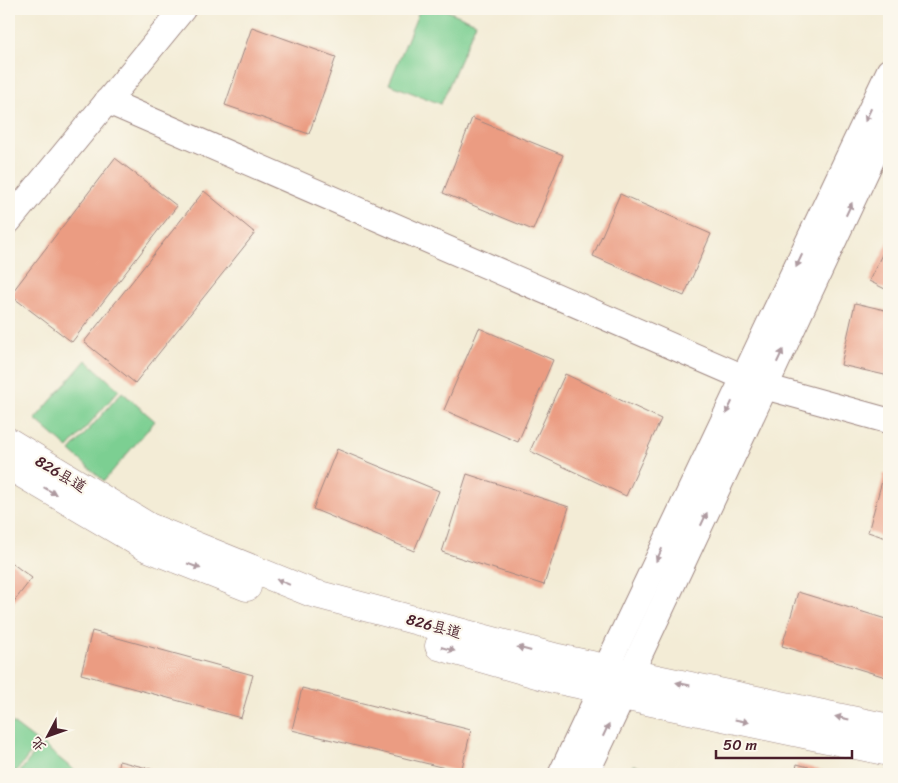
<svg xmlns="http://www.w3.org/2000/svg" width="898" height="783" viewBox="0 0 898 783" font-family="Sriracha,'LXGW WenKai TC',sans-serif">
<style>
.garden{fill:#7ccf92;stroke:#63775e}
.building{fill:#eb9c82}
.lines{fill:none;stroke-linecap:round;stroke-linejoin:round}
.minor-casing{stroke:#9e8680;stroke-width:27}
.major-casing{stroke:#9e8680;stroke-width:29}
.minor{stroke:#fff;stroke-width:25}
.major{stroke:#fff;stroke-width:28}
.oneway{fill:#ae9aa0}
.labels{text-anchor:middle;stroke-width:4.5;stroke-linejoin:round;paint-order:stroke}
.street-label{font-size:15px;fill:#4a1f2b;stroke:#fbf7ec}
</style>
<rect width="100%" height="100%" fill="#fbf7ec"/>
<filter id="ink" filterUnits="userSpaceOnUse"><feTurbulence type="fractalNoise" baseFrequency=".02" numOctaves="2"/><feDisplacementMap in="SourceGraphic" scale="10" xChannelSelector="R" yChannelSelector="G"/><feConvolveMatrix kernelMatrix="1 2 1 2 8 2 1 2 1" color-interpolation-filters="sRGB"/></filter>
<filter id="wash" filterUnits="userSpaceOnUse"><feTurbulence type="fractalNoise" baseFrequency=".0096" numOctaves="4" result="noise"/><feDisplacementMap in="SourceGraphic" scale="20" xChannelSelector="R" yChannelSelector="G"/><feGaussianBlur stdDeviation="1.12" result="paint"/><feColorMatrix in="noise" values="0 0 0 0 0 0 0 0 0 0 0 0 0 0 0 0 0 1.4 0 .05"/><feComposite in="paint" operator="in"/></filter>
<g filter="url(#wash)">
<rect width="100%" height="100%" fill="#f3ecd6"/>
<!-- garden -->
<g class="garden">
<path d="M420,9H443L476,23L441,104L389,84Z"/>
<path d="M86,360L119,390L68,448L35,419Z"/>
<path d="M122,392L155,421L104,481L70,451Z"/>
<path d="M9,720L39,743L14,774H9Z"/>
<path d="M42,744L75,771L73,774H18Z"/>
<path d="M633,765L685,774H629Z"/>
</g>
<g id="blocks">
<!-- building -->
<g class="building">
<path d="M252,27L336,57L309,134L225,105Z"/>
<path d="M472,118L563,155L533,230L443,193Z"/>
<path d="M115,158L177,206L72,342L10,295Z"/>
<path d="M204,191L255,233L135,383L84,342Z"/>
<path d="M620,194L711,234L684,296L593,256Z"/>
<path d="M889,240V291L869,281Z"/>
<path d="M855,303L889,311V376L841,365Z"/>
<path d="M479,328L553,360L518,442L444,410Z"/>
<path d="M565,374L661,419L626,496L530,451Z"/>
<path d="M337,449L439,491L414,551L313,509Z"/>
<path d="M467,474L569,507L544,585L442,552Z"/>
<path d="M884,474L889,475V539L868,532Z"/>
<path d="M9,561L32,578L9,608Z"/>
<path d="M798,592L889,620V678L782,646Z"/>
<path d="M92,631L253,675L241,718L81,674Z"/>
<path d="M302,688L471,730L461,772L292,730Z"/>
<path d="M119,761L171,774H116Z"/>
<path d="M797,764L835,774H795Z"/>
</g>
</g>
</g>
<g filter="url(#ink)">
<use href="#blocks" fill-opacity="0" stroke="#9e8680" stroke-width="1"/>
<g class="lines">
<!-- minor casing -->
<g class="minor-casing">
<g id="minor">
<path d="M107,101L766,387L889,421"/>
<path d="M9,221L183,9"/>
<path d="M561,774L601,689L606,668L889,71"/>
<path d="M586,774L623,696L631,673L889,123"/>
</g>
</g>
<!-- major casing -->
<g class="major-casing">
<g id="major">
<path d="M9,442L149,527L312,593L558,658L889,728"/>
<path d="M9,466L146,547L247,587"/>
<path d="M439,646L554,679L601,689L623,696L889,752"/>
</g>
</g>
<!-- minor -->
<use href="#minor" class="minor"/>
<!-- major -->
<use href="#major" class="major"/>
</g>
<!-- one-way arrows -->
<defs><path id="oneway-solid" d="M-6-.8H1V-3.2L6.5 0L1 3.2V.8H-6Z" transform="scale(1.25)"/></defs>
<g class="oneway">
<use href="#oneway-solid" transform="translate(868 115) rotate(115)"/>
<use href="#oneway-solid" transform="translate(849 209) rotate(-65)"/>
<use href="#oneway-solid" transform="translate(799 261) rotate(115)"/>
<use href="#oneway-solid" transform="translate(780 356) rotate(-65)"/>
<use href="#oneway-solid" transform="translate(729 408) rotate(115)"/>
<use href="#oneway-solid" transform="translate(50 491) rotate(30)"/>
<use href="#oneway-solid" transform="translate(704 519) rotate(-65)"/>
<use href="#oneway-solid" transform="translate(659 555) rotate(115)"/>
<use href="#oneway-solid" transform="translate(194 566) rotate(21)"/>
<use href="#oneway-solid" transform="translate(283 582) rotate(-158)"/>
<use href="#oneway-solid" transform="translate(448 649) rotate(16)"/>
<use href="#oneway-solid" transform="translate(524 649) rotate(-165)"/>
<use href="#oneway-solid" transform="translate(683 684) rotate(-168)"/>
<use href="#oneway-solid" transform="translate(842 718) rotate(-168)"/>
<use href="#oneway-solid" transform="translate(742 721) rotate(12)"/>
<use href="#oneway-solid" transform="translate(606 730) rotate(-65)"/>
</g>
</g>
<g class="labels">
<!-- street labels -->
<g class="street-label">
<text transform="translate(61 474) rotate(31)" y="5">826县道</text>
<text transform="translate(434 626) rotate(15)" y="5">826县道</text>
</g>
</g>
<!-- margin -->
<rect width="898" height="783" fill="none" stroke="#fbf7ec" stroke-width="30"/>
<!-- north arrow -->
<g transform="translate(48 736) rotate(229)" stroke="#fbf7ec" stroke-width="4" paint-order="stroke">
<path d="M0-4L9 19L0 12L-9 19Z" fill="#4a1f2b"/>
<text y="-8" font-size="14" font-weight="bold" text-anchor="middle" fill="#4a1f2b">北</text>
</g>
<!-- scale -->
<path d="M716 750v8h136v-8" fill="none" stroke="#4a1f2b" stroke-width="2.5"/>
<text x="723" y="750" font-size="15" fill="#4a1f2b" stroke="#fbf7ec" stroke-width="4" paint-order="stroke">50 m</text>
</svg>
